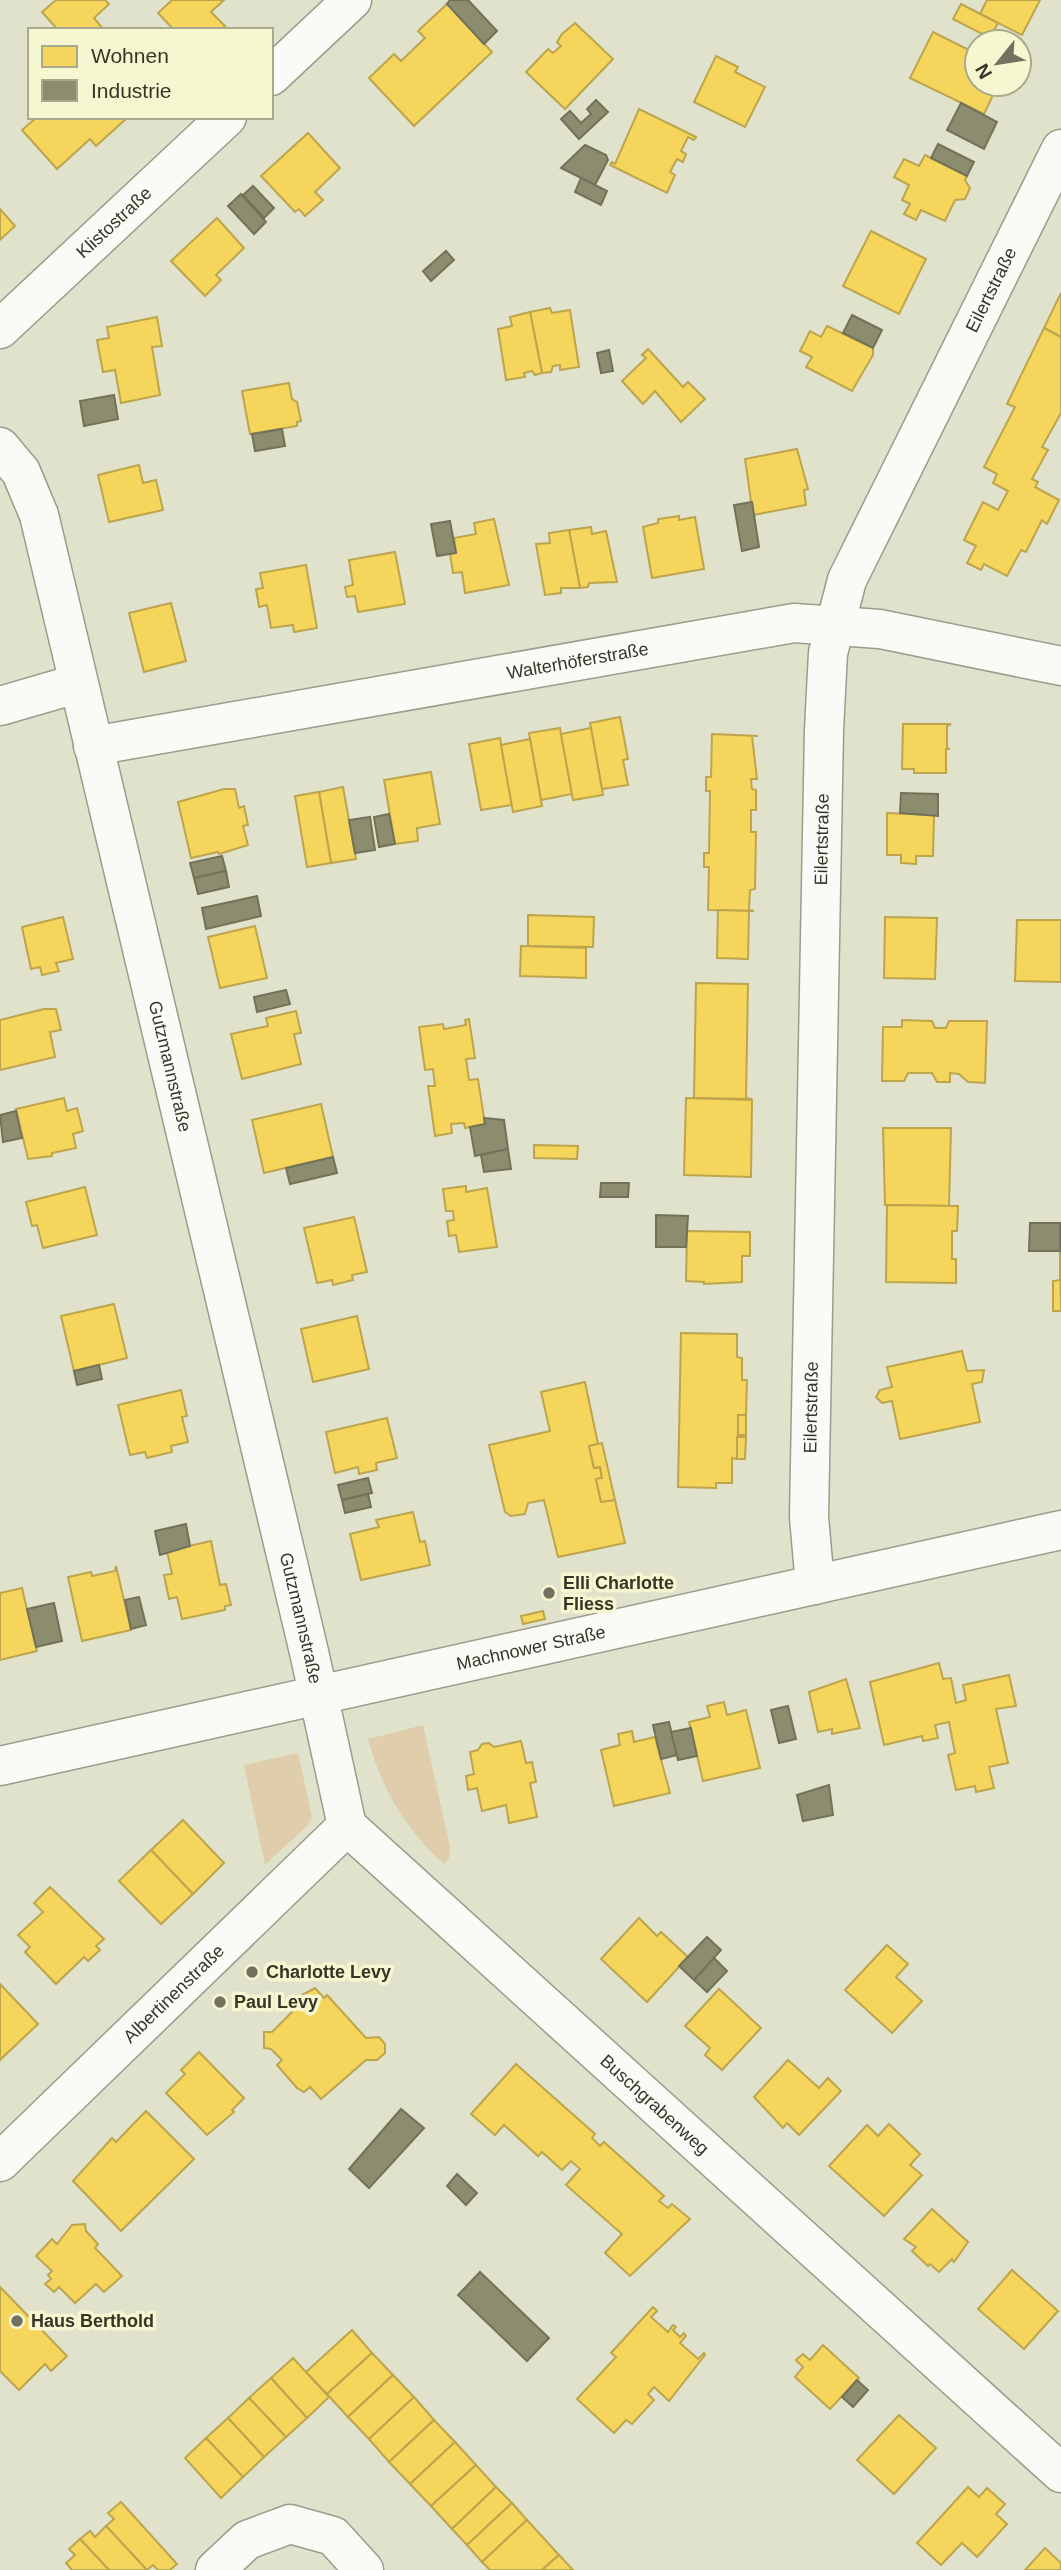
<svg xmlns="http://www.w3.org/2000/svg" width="1061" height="2570" viewBox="0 0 1061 2570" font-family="Arial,sans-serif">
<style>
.green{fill:#e0cdac}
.homes{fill:#f6d55c;stroke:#bca54c;stroke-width:2}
.industry{fill:#8c8c6e;stroke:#727259;stroke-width:2}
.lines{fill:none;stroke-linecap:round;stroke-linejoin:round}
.minor-casing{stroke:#9b9c8c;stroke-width:41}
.major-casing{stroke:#9b9c8c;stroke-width:41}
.minor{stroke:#fafbf7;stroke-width:38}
.major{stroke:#fafbf7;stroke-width:38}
.poi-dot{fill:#727261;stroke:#f6f7d1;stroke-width:2.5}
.labels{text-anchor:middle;stroke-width:7;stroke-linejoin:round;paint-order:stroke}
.street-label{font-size:18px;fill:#363627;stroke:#f6f7d1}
.poi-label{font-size:18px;font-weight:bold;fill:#363627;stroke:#f6f7d1;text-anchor:start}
</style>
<rect width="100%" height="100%" fill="#e0e2cc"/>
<!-- green -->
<g class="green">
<path d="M423,1725L450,1847L449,1858L444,1864C405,1829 382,1790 368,1739Z"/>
<path d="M298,1753L312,1817L308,1825L265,1865L244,1765Z"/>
</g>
<!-- homes -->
<g class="homes">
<path d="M56,0H105L109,4L94,18L104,30H58L42,12Z"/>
<path d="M172,0H224L211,12L225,26L221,30H174L158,13Z"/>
<path d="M987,0H1040L1022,35L980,14Z"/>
<path d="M447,4L492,52L414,126L369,78L394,54L401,61L425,38L418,31Z"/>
<path d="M961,4L998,23L990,38L953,19Z"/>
<path d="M575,23L613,59L565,109L526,72L548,49L553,53L561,46L557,42L562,34Z"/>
<path d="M933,32L977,54V84H988L995,91L984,114L910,78Z"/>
<path d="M716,56L738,67L735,72L765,87L745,127L694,102Z"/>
<path d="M639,109L696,137L694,140L688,137L681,151L686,154L683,162L677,159L670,172L675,175L667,193L610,165L612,162L615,164Z"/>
<path d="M37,117H124L126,119L96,146L90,139L57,169L22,130Z"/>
<path d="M308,133L340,168L315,192L323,200L305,216L299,209L295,212L261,176Z"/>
<path d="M925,155L967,176L965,180L970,188L965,199L955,200L945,221L921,210L916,220L904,214L910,204L902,200L909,185L894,177L904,159L919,166Z"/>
<path d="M0,209L15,226L0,240Z"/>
<path d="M217,218L244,248L216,275L221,280L205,296L171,261Z"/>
<path d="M871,231L926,259L899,314L843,286Z"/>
<path d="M1061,293V337L1044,328Z"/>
<path d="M550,308L552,313L570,310L579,367L560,370V365L553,366L551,372L542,373L530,312Z"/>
<path d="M530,312L542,373L535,375L532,371L524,373L525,377L506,380L498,329L512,326L510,317Z"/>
<path d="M157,317L162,346L152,347L160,395L121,403L115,370L103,372L97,340L109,338L107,327Z"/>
<path d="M827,326L873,348V355L852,391L806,367L812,357L800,351L810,331L821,337Z"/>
<path d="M1044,328L1061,337V413L1042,447L1048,450L1032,479L1038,482L1035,487L1059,500L1047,524L1042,520L1026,552L1021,550L1007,576L984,564L981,570L967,563L976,546L964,540L983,502L998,510L1008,491L993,483L997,474L984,467L1015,407L1007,404Z"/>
<path d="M648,349L683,387L688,382L705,399L681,422L655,391L643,404L622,381L646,358L642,355Z"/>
<path d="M289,383L292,399L297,402L301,421L297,422V426L250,434L242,391Z"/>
<path d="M797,449L808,489L804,490L806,505L753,515L745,459Z"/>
<path d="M139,465L143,483L156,480L163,510L109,522L98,475Z"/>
<path d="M679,516V520L695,517L704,569L652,578L643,527L658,523V519Z"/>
<path d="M494,519L509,585L465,593L462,572L453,573L450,554L456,553L454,538L476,534L474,523Z"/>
<path d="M591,527L592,534L606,531L617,582L589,583L588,587L580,588L569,530Z"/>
<path d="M569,530L580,588H561V593L545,595L536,544L550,543L549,533Z"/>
<path d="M395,552L405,604L358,612L355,596L347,597L345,587L353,585L349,560Z"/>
<path d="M306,565L317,628L294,632L293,625L271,628L267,605L259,607L256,589L263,588L260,573Z"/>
<path d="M171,603L186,661L144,672L129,613Z"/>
<path d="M620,717L628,759L623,760L628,785L602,789L590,723Z"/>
<path d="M903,724H951L947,726V748L950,749H946V773H914V769H902Z"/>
<path d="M560,728L572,794L541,800L529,733Z"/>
<path d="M591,728L603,795L573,800L561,734Z"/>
<path d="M712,734L758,736H752L757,779H751L752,789L756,790V810H751V832H756L755,889L750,890L749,910L754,911L708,910L709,867H704V853H709L710,791H706V777H711Z"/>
<path d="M500,738L512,805L481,810L469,744Z"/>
<path d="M530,739L542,806L513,812L501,745Z"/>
<path d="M431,772L440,824L417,828L418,841L395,844L384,780Z"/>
<path d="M343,787L356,859L331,863L319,792Z"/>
<path d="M224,789H235L239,808L244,806L248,825L243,826L248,845L219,854L218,852L191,858L178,802Z"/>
<path d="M319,792L331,863L307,867L295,796Z"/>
<path d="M887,813L934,815L933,856H916V864L901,863V855H887Z"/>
<path d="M718,910L749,911L748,959L717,958Z"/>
<path d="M528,915L594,917L593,947L528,946Z"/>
<path d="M63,917L73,959L56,963L59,971L42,975L40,967L31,969L22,927Z"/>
<path d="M885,917L937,918L935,979L884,978Z"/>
<path d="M1017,920H1061V982L1015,981Z"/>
<path d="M255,926L267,978L220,988L208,937Z"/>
<path d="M521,946L586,948V978L520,976Z"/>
<path d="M696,983L748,984L746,1098L752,1099L694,1098Z"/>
<path d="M44,1009H56L61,1030L50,1032L55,1057L0,1070V1020Z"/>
<path d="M296,1011L301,1033L294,1034L301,1064L242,1079L231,1034L268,1026L266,1018Z"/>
<path d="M469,1019L475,1058L466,1059L469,1080L478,1079L485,1124L465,1128L464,1123L451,1124L452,1133L435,1136L428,1086H435L433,1069L425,1070L419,1027L443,1024L444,1029L466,1025L465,1020Z"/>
<path d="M902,1020L932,1021L935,1028H946L949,1021H987L985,1083L968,1082L959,1074L950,1073V1082H937L932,1073H908L904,1081H882L883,1027H902Z"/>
<path d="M64,1098L67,1111L77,1108L83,1131L73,1134L76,1148L52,1153V1156L28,1159L16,1109Z"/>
<path d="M686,1098L752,1100L751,1177L684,1175Z"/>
<path d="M321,1104L333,1157L264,1173L252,1120Z"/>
<path d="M883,1128H951L949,1206L885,1205Z"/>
<path d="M534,1145L578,1146L577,1159L534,1158Z"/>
<path d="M466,1186V1192L487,1188L497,1247L459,1252L456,1235L449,1236L447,1221L454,1220L453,1211H446L443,1189Z"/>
<path d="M85,1187L97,1235L43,1248L37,1225L32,1226L26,1202Z"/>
<path d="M887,1205L958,1206L957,1231H952V1259H956V1283L886,1282Z"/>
<path d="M354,1217L367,1272L352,1275L353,1280L333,1285L332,1280L317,1283L304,1228Z"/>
<path d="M687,1231L750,1232V1256H742V1282L704,1284V1282L686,1281Z"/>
<path d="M1060,1251L1061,1311H1053V1281L1060,1280Z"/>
<path d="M114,1304L127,1358L74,1371L61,1316Z"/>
<path d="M357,1316L369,1369L313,1382L301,1329Z"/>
<path d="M681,1333L737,1334V1357L742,1358V1380H747L746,1415H738V1435H746L737,1437V1459L732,1458V1483H716V1488L678,1487Z"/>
<path d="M962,1351L967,1371L984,1370L982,1382L972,1384L980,1422L900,1439L892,1401L882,1403L876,1397L880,1390L892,1387L887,1367Z"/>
<path d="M585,1382L598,1444L589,1446L594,1468L600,1467L602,1478L596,1479L601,1502L615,1500L625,1543L558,1557L544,1500L528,1503L525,1514L511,1516L505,1512L489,1445L550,1431L541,1392Z"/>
<path d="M181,1390L187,1416L182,1417L188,1442L171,1446L172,1452L147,1458L145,1452L130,1455L118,1405Z"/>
<rect x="738" y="1415" width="8" height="20"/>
<path d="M387,1418L397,1458L376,1463L377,1470L359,1474L358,1467L335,1473L326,1432Z"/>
<path d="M737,1437H746L745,1459H737Z"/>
<path d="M602,1443L615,1500L601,1502L596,1479L602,1478L600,1467L594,1468L589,1446Z"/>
<path d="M413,1512L420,1542L425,1541L430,1565L361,1580L350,1534L379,1527L376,1520Z"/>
<path d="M211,1541L220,1585L226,1584L231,1605L225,1606V1610L182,1619L177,1597L169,1599L164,1575L172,1574L167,1551Z"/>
<path d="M116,1566L131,1630L82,1641L68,1577L91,1572L92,1576L115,1571Z"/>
<path d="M22,1588L37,1651L0,1660V1593Z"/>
<path d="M543,1611L545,1619L523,1624L521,1616Z"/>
<path d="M939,1663L943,1679L951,1678L956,1703L966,1700L963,1685L1009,1675L1016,1706L996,1709L1008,1763L989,1767L994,1788L976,1792L975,1786L956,1790L948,1755L955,1753L949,1722L935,1725L938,1738L923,1741L922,1736L884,1745L870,1682Z"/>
<path d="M846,1679L860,1728L832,1734V1729L818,1732L809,1692Z"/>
<path d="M724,1702L727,1715L746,1710L760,1768L703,1781L689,1722L710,1717L707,1706Z"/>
<path d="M632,1731L634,1742L655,1737L670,1793L614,1806L601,1750L620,1745L618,1734Z"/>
<path d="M521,1741L526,1763L532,1762L536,1782L530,1783L537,1817L509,1823L506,1805L482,1811L477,1788L468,1790L466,1776L474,1774L470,1752L478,1750L482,1744L489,1743L494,1747Z"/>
<path d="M183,1820L224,1863L193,1894L151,1850Z"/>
<path d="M151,1850L193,1894L161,1924L119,1881Z"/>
<path d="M50,1887L104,1939L96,1946L100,1950L88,1961L84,1957L56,1984L25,1952L30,1947L18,1935L43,1912L34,1903Z"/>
<path d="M639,1918L657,1936L661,1932L688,1957L647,2002L601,1959Z"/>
<path d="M887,1945L908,1964L896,1977L922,2001L892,2033L845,1990Z"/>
<path d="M0,1984L38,2024L0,2060Z"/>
<path d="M315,1988L324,1998L327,1995L366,2038L379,2037L385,2044V2053L377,2060H366L321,2099L310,2087L304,2092L297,2088L277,2065L282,2060L271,2049L264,2048V2032H272L296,2008L294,2006L300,1996Z"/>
<path d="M719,1989L761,2028L722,2070L705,2055L710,2048L685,2026Z"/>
<path d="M199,2052L244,2098L232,2110L234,2112L207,2135L166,2093L185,2074L181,2070Z"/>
<path d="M788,2060L819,2088L828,2078L841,2091L799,2135L787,2123L783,2128L754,2097Z"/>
<path d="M516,2064L595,2134L592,2138L600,2146L604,2142L664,2196L659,2201L668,2208L672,2204L690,2219L630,2276L605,2253L622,2234L566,2185L580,2169L571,2161L562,2170L542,2152L538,2156L504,2125L495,2135L471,2114Z"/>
<path d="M146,2111L194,2159L121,2231L73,2181L112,2138L116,2142Z"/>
<path d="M889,2124L920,2154L910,2165L922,2175L884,2216L829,2166L867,2125L878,2136Z"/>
<path d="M932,2209L968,2242L954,2262L952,2259L939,2272L930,2264L928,2266L912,2251L916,2247L904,2239Z"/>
<path d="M85,2224L86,2231L98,2244L95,2248L122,2276L104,2292L96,2284L75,2303L59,2287L54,2292L45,2284L51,2279L48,2275L52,2271L36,2256L52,2239L57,2244L72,2225Z"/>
<path d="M1012,2270L1058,2311L1024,2349L978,2309Z"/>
<path d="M0,2287L67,2356L51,2371L45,2364L19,2390L0,2371Z"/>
<path d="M653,2307L657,2311L651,2317L668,2332L673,2325L676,2327L673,2330L680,2337L684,2333L686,2336L680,2343L698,2359L704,2353L705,2355L669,2401L654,2387L648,2394L654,2400L632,2424L626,2420L614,2433L577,2399L616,2357L611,2353Z"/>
<path d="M352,2330L372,2353L327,2394L306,2372Z"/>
<path d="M823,2345L859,2378L830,2409L795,2377L803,2367L796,2360L803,2354L810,2360Z"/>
<path d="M372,2353L393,2375L348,2417L327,2394Z"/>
<path d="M293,2358L329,2397L307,2418L271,2378Z"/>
<path d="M393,2375L414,2397L369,2439L348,2417Z"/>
<path d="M271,2378L307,2418L286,2437L249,2398Z"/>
<path d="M414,2397L434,2420L389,2462L369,2439Z"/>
<path d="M249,2398L286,2437L264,2457L228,2418Z"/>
<path d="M899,2415L936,2448L894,2494L857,2460Z"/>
<path d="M228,2418L264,2457L243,2477L206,2438Z"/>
<path d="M434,2420L455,2442L410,2484L389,2462Z"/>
<path d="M206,2438L243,2477L221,2498L185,2458Z"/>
<path d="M455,2442L476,2465L431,2506L410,2484Z"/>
<path d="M476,2465L496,2487L452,2529L431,2506Z"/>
<path d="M496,2487L512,2503L467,2545L452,2529Z"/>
<path d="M968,2487L979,2497L987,2488L1005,2504L996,2514L1007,2524L977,2557L962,2543L941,2565L917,2543Z"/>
<path d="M121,2502L177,2564L170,2570H158L153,2565L147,2570L106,2526L114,2519L108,2513Z"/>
<path d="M512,2503L527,2520L482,2562L467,2545Z"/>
<path d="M527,2520L559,2555L542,2570H490L482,2562Z"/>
<path d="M106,2526L147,2570H109L80,2539L90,2531L95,2537Z"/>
<path d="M80,2539L109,2570H72L66,2563L75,2555L69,2549Z"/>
<path d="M1045,2548L1061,2563V2570H1025Z"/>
<path d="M559,2555L573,2570H542Z"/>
</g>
<!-- industry -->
<g class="industry">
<path d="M450,0H468L497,31L484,44L447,4Z"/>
<path d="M596,100L608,112L579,139L561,119L570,111L581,123L591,114L587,109Z"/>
<path d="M961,103L997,122L984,149L947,130Z"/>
<path d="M938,144L974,162L967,176L931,158Z"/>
<path d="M585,145L606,155L608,160L595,185L561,168Z"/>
<path d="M581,178L607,191L601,205L575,192Z"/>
<path d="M253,186L274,208L264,218L243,195Z"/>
<path d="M241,194L266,222L254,234L228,206Z"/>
<path d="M446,251L454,260L431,281L423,271Z"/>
<path d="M852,315L882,330L873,348L843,333Z"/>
<path d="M609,350L613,371L601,373L597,353Z"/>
<path d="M114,395L118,419L84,426L80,401Z"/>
<path d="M282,429L285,446L255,451L252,434Z"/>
<path d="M752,502L759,547L742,551L734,505Z"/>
<path d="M450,521L456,553L437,556L431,524Z"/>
<path d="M901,793L938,794V816L900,813Z"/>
<path d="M389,814L395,844L379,847L374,817Z"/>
<path d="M370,817L375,850L355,853L349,820Z"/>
<path d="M222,856L226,871L194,878L190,863Z"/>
<path d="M226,871L229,887L198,894L194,878Z"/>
<path d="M257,896L261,916L206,929L202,908Z"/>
<path d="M286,990L290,1004L257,1012L254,997Z"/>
<path d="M16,1111L22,1138L3,1142L0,1115Z"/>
<path d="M484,1118L504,1120L508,1149L475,1156L470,1127L485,1124Z"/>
<path d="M508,1149L511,1169L484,1172L481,1155Z"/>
<path d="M333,1157L337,1173L290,1184L286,1168Z"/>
<path d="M601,1183H629L628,1197H600Z"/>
<path d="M656,1215L688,1216L686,1247H656Z"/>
<path d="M1030,1223H1060V1251H1029Z"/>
<path d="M99,1365L102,1379L77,1385L74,1371Z"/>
<path d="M368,1478L372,1493L342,1500L338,1485Z"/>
<path d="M368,1494L371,1507L345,1513L342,1500Z"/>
<path d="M186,1524L190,1546L160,1555L155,1531Z"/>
<path d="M139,1597L146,1625L131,1629L125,1600Z"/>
<path d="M54,1603L62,1641L36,1647L27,1609Z"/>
<path d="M788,1706L796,1739L779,1743L771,1710Z"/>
<path d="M669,1722L677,1755L661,1759L653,1725Z"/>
<path d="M691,1728L697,1756L678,1760L671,1732Z"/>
<path d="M829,1785L833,1815L803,1821L797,1795Z"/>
<path d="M707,1937L721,1950L694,1980L679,1966Z"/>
<path d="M714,1958L727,1971L707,1992L694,1980Z"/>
<path d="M401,2109L424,2128L369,2188L349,2169Z"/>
<path d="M457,2174L477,2193L466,2205L447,2186Z"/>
<path d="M480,2272L549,2338L527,2361L458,2295Z"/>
<path d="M857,2380L868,2390L853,2407L842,2397Z"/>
</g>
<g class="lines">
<!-- minor casing -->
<g class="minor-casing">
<g id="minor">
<path d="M271,76L352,0"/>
<path id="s1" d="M0,329L227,117"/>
<path id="s2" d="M0,447L21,472L39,515L309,1652L347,1826L1061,2473"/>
<path d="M0,706L76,684"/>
<path id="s3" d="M93,746L794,623L880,629L1061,666"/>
<path id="s4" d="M815,1585L809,1517L824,730L828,653L847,580L1061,149"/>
<path id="s5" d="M0,2162L347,1826"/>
<path d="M215,2570L247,2540L290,2524L333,2536L364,2570"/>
</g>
</g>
<!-- major casing -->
<g class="major-casing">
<g id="major">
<path id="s6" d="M0,1766L1061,1530"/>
</g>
</g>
<!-- minor -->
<use href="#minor" class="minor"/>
<!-- major -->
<use href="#major" class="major"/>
</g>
<!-- markers -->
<g class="poi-dot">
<circle cx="549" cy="1593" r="7"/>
<circle cx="252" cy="1972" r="7"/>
<circle cx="220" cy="2002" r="7"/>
<circle cx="17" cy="2321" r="7"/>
</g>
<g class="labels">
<!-- street labels -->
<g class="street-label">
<text dy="6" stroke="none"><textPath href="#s1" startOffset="156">Klistostraße</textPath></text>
<text dy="6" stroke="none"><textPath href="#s4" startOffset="1332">Eilertstraße</textPath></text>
<text dy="6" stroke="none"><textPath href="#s3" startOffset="492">Walterhöferstraße</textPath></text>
<text dy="6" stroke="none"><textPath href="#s4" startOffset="746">Eilertstraße</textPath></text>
<text dy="6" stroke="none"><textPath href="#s2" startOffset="646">Gutzmannstraße</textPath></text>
<text dy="6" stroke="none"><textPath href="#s4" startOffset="178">Eilertstraße</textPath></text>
<text dy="6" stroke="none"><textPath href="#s2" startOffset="1213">Gutzmannstraße</textPath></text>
<text dy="6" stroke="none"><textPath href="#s6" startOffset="544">Machnower Straße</textPath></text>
<text dy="6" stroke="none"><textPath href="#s5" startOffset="242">Albertinenstraße</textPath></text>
<text dy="6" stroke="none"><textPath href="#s2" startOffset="1841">Buschgrabenweg</textPath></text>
</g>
<!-- poi labels -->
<g class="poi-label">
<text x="563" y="1589">Elli Charlotte<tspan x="563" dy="21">Fliess</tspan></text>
<text x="266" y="1978">Charlotte Levy</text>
<text x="234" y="2008">Paul Levy</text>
<text x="31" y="2327">Haus Berthold</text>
</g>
</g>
<!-- legend -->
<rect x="28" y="28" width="245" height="91" fill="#f6f7d1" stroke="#a9aa8d" stroke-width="2"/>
<rect x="42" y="46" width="35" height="21" fill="#f6d55c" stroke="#a9aa8d" stroke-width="2"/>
<text x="91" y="63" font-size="21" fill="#363627">Wohnen</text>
<rect x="42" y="80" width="35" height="21" fill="#8c8c6e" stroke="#a9aa8d" stroke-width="2"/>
<text x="91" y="98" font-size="21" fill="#363627">Industrie</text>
<!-- north arrow -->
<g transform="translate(998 63) rotate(240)"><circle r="33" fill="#f6f7d1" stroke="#a9aa8d" stroke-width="2"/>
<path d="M0-5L12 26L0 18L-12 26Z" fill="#727261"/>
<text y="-10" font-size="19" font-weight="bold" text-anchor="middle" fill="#363627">N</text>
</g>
</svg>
